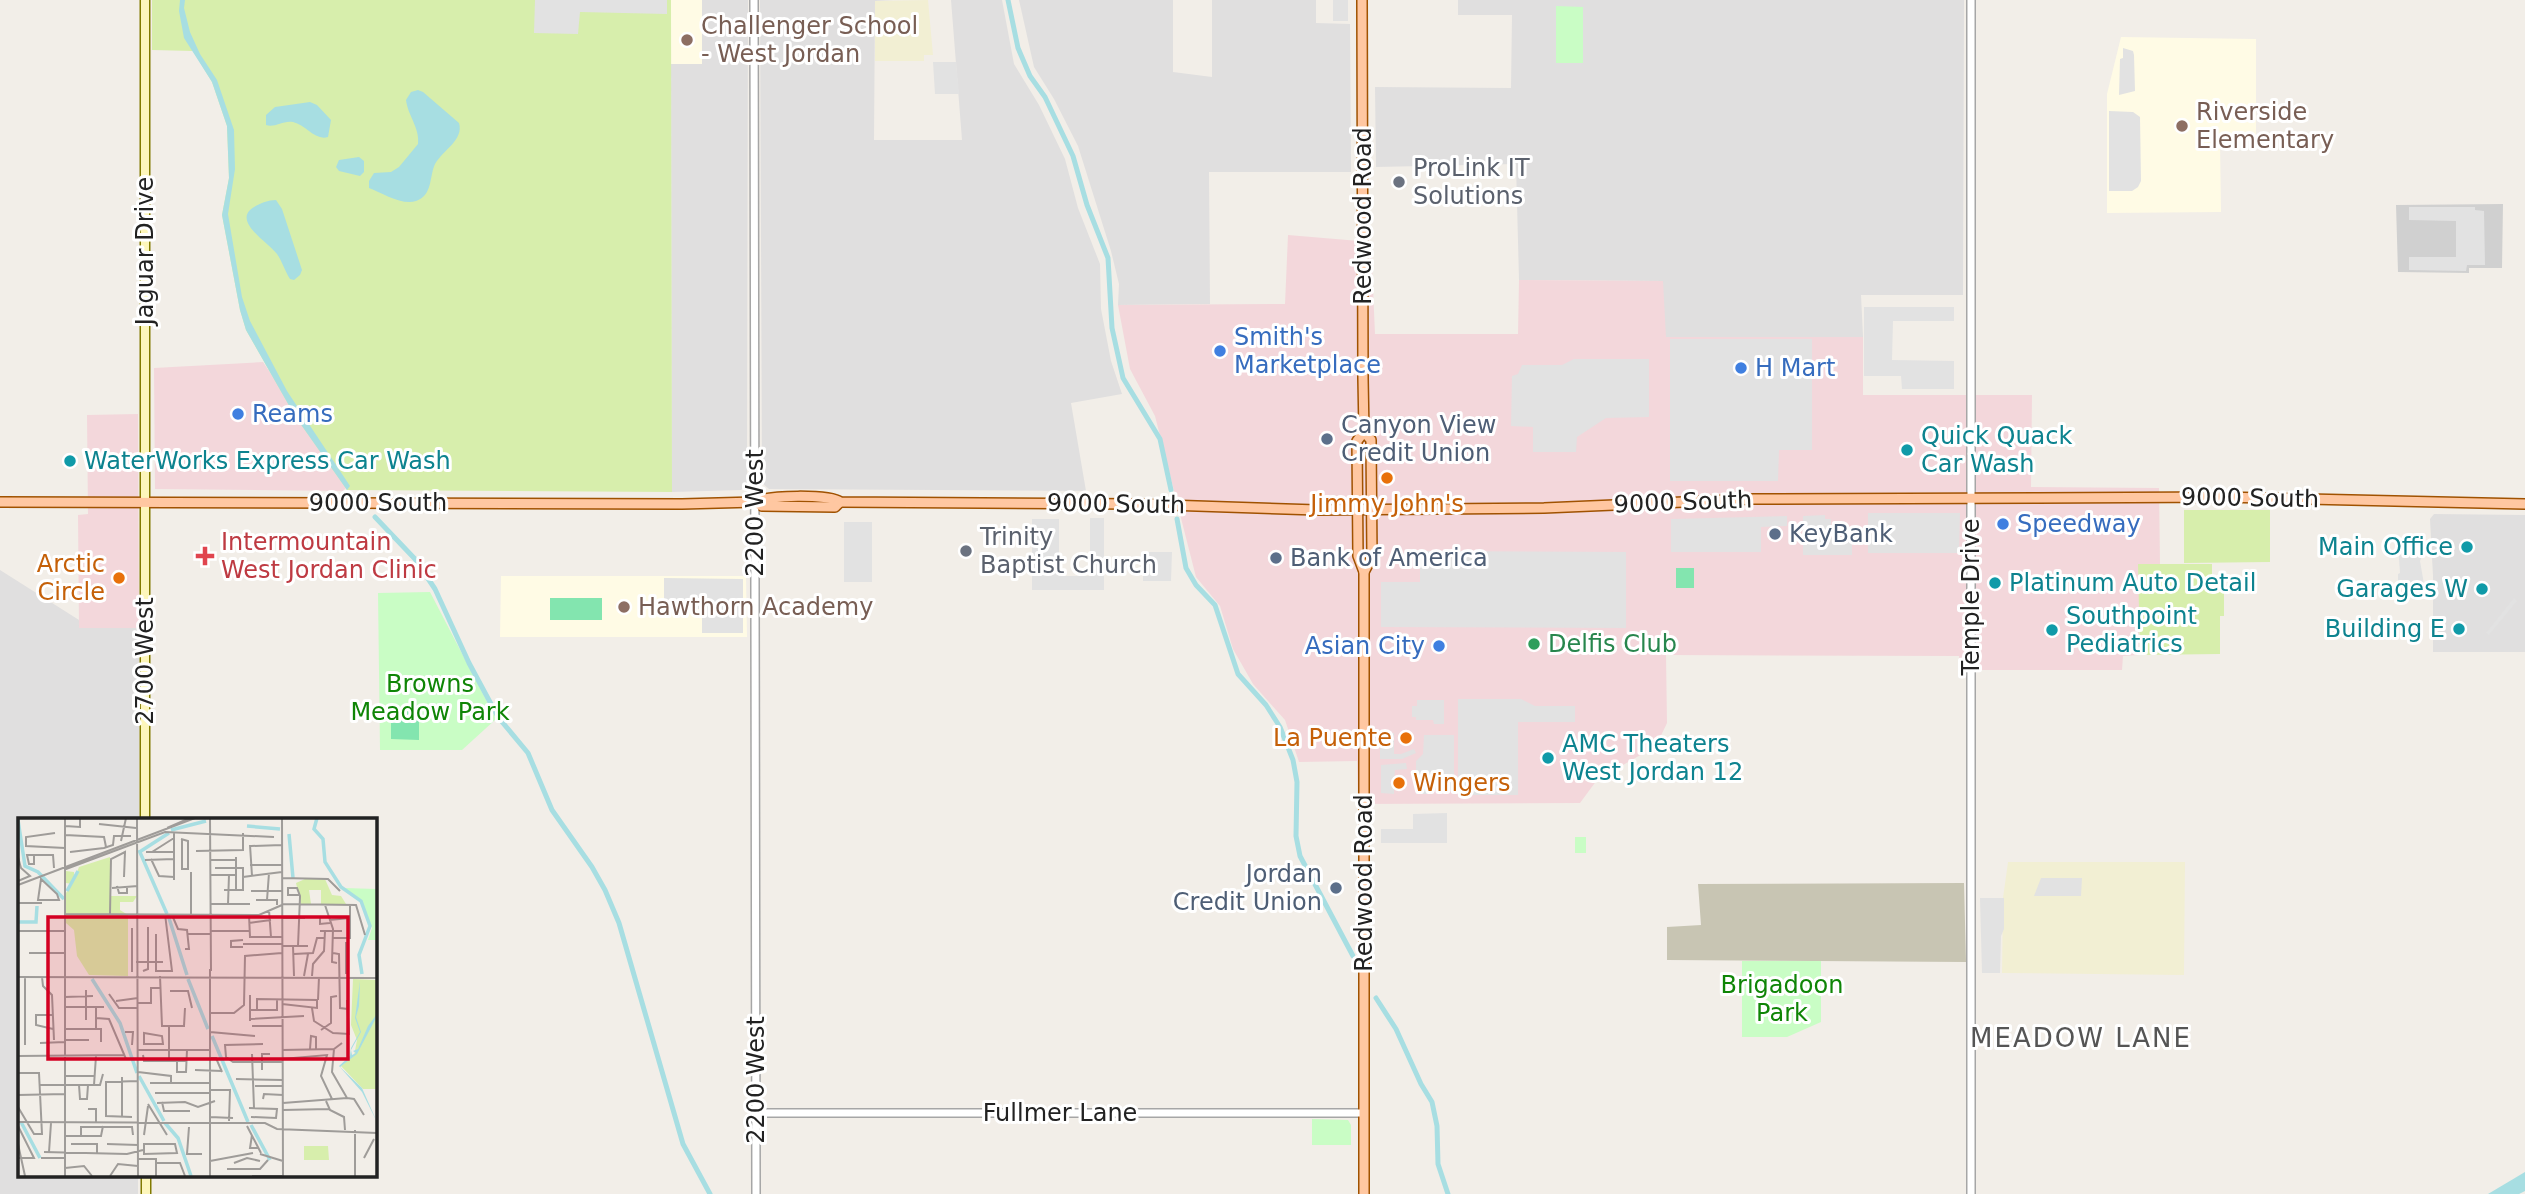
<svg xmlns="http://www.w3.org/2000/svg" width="2525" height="1194" viewBox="0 0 2525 1194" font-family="'DejaVu Sans',sans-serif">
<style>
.residential{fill:#e0dfdf}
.commercial{fill:#f3d7db}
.education{fill:#fffbe5}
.religious{fill:#d0d0d0}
.construction{fill:#c8c5b3}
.farmland{fill:#f2efd3}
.grass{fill:#d7eeac}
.park{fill:#c9fdc5}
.pitch{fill:#83e5af}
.parking{fill:#e2e2e2}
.water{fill:#a7dee2}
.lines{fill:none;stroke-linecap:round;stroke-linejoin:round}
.canal{stroke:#a7dee2;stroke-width:5}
.tertiary-casing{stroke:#a6a6a6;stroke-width:10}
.secondary-casing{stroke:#827b00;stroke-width:11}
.primary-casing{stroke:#a05200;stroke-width:12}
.tertiary{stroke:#fff;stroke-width:7}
.secondary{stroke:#fdf6bb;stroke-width:8}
.primary{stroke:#ffc7a1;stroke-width:9}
.education-dot{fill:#8d6e63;stroke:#fff;stroke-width:2.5}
.worship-dot{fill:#6b7280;stroke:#fff;stroke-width:2.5}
.shop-dot{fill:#3f7fe0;stroke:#fff;stroke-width:2.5}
.service-dot{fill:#5c6f8a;stroke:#fff;stroke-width:2.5}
.culture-dot{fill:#0f9aa8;stroke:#fff;stroke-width:2.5}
.food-dot{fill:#e8710a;stroke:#fff;stroke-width:2.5}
.health-dot{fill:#e0444e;stroke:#fff;stroke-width:2.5}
.leisure-dot{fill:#2e9e5b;stroke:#fff;stroke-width:2.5}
.labels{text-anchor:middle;stroke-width:6;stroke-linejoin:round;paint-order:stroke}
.education-label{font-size:24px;fill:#785e54;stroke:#fff;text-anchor:start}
.worship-label{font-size:24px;fill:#5b616d;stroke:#fff;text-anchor:start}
.street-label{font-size:24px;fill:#222;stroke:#fff}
.shop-label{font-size:24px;fill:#366cbe;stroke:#fff;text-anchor:start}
.service-label{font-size:24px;fill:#4e5e75;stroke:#fff;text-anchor:start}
.culture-label{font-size:24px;fill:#0d838f;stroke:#fff;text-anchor:start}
.food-label{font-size:24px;fill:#c56008;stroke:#fff;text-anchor:end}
.health-label{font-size:24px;fill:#be3a42;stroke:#fff;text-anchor:start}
.leisure-label{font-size:24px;fill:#27864d;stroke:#fff;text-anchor:start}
.park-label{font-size:24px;fill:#0f8506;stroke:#fff}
.neighbourhood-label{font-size:26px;letter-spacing:2px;fill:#555;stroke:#fff}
.inset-river{fill:none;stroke:#a7dee2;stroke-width:3.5}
.inset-road{fill:none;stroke:#9f9c99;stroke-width:2}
.view{fill:#d40022;fill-opacity:0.15;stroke:#d40022;stroke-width:3.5}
.inset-edge{fill:none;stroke:#222;stroke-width:3.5}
</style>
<rect width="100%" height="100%" fill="#f2eee8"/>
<!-- residential -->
<g class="residential">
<path d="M702,0H748L747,483L741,490L672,492L671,64H702Z"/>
<path d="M760,0H894L875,1L874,140H962L951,0H1002L1014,64L1039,105L1065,159L1078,208L1100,264L1101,309L1111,361L1122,394L1071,403L1086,491L769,489L762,483Z"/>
<path d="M1019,0H1173V72L1212,77V0H1316V23L1350,24L1351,172H1209L1210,304L1118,305L1119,284L1111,251L1078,146L1054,99L1034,67Z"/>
<path d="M1458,0H1964L1963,295H1861L1863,337H1665L1662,281L1519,280L1516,164L1376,167L1375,87L1511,88L1512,15H1458Z"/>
<path d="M2434,514L2525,515V652H2433V576L2430,519Z"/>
<path d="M0,570L79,620V628H139V819L19,820V1175H138V1194H0Z"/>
</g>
<!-- commercial -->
<g class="commercial">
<path d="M1288,235L1371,242L1375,334H1518L1519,280L1663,281L1666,337H1863V395H2032L2031,487L2159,488L2160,564L2139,565V655L2123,656L2122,670H1961L1959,656L1666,655L1667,723L1656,746L1597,780L1580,803L1358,804L1357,761L1299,762L1285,720L1253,684L1233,649L1220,606L1196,577L1155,416L1130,369L1118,305L1285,304Z"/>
<path d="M263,362L347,487L343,491L155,489L154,368Z"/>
<path d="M138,414L139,628H79L78,515L88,514L87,415Z"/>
</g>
<!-- education -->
<g class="education">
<rect x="671" y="0" width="31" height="64"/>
<path d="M2121,37L2256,39V141H2220L2221,212L2107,213V94Z"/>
<path d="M501,576H746L747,637H500Z"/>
</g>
<!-- religious -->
<path class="religious" d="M2503,204L2502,268H2469V273L2398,272L2396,205Z"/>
<!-- construction -->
<path class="construction" d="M1964,883L1966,962L1667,960V927L1701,925L1698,884Z"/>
<!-- farmland -->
<g class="farmland">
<path d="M928,0L933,55H924V61H875V1Z"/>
<path d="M2008,862H2185L2184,975L2002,973L2003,898Z"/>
</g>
<!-- grass -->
<g class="grass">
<path d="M152,0H671L672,492L347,490L295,416L246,330L240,310L222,215L229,178L227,126L212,82L193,51L152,50Z"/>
<path d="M2184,510H2270V562L2184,563Z"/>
<path d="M2138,564H2212V589H2224V616H2220V654L2140,655Z"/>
</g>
<!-- park -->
<g class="park">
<path d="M1556,6L1583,7V63H1556Z"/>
<path d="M430,592L496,719L462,750H380L378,593Z"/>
<rect x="1575" y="837" width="11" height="16"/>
<path d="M1742,961H1821V1022L1787,1037H1742Z"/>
<path d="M1312,1119L1348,1120L1351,1125V1145H1312Z"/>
</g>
<!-- pitch -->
<g class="pitch">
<rect x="1676" y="568" width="18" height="20"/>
<rect x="550" y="598" width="52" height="22"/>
<path d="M391,709L419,710V740L391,739Z"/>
</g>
<!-- parking -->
<g class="parking">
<path d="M535,0H667V14L580,12L578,34L534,33Z"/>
<rect x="1333" y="0" width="15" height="21"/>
<path d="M2123,48L2133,51L2134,55L2135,91L2119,95L2120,59L2123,58Z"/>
<path d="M933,62H956L959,94H935Z"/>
<path d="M2109,111L2133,112L2140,117L2141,181L2138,187L2132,191H2109Z"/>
<path d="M2409,207H2475V210L2484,211L2485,265H2467L2466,271L2409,270V257H2456V221L2409,220Z"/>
<path d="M1864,307H1954V321H1893L1892,360L1954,361V389H1902L1901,376H1864Z"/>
<path d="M1670,339H1812V450H1779L1778,481H1670Z"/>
<path d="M1574,359H1649V417L1606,418L1577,437L1576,452H1533V427L1511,426L1512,376L1518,374L1522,365H1562Z"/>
<path d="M1868,513H1960L1959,553H1868Z"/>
<path d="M1825,515V519H1831V538H1852V555H1803V516Z"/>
<path d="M1787,516V526L1761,527V552H1671V519Z"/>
<path d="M1090,518H1104V590H1032V519H1059V576H1090Z"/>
<rect x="844" y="522" width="28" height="60"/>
<path d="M2398,545H2418V549H2422V556L2420,561L2424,584H2419V588H2398V574L2400,573Z"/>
<path d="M1420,551L1626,552V628L1381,627V582H1420Z"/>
<path d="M1143,552H1172L1171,581H1143Z"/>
<path d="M664,578L743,579V633H702V609H673L668,606L664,598Z"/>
<path d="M2514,598L2517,601L2489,635L2486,633Z"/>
<path d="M1458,699H1521L1535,706H1575V722H1518V795H1458Z"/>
<path d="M1417,700H1444V724H1434L1433,720H1416V717H1412V706H1417Z"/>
<path d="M1380,733H1394V754H1401L1414,749L1416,753L1402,759H1380Z"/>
<path d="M1424,735H1454V791H1449V775L1430,774L1429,794H1416V761L1423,754Z"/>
<path d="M1406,763L1407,769L1395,770L1394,780H1390L1391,785H1394V794L1381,793V765Z"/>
<path d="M1447,813V843H1381V829H1413V814Z"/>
<path d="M2041,878H2082L2081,896H2034Z"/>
<path d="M1980,898H2004V929L2001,936L2000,973H1982Z"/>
</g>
<!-- water -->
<g class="water">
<path d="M180,0H185L184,8L190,32L200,54L217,80L234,130L235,169L228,214L242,297L250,321L287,391L350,486L347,490L295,416L246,330L240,310L222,215L229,178L227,126L212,82L184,38L179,11Z"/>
<path d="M418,90L423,92L459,123C464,140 443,150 435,164C429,177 433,195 416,201C403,206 382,193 369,188V181L374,173L391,172L399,167L418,144C420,128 408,116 406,100L411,92Z"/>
<path d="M310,102L317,105L331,120L328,137C315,141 306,125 293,122C283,120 275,128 266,125V115L275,107Z"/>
<path d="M359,157L364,161V172L360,176L339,171L336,167L339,160Z"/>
<path d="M276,200L282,209L302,270L300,275L294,280L290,279C285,271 282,261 277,254C268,242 231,221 254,207C261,203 268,200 276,200Z"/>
<path d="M2525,1172V1191L2519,1194H2488Z"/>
</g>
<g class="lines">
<!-- canal -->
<g class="canal">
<path d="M1008,0L1018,48L1030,76L1045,97L1073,156L1087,205L1108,258L1112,328L1123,378L1160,439L1171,490"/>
<path d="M375,517L415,559L435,589L469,663L498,717L528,753L552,810L592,867L605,890L619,923L683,1144L710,1194"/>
<path d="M1177,519L1186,568L1196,585L1215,605L1238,674L1266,705L1280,727L1293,760L1297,782L1296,836L1300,856L1353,956"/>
<path d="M1376,998L1396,1029L1421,1084L1432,1102L1437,1126L1438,1164L1448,1194"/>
</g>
<!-- tertiary casing -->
<g class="tertiary-casing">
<g id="tertiary">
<path d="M754,0L756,1194"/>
<path d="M1971,0V1194"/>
<path d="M756,1113H1364"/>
</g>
</g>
<!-- secondary casing -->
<g class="secondary-casing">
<g id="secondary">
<path d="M145,0V820"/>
<path d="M146,1175V1194"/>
</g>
</g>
<!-- primary casing -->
<g class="primary-casing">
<g id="primary">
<path d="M1362,0L1363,378L1364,432L1371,440L1372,557L1364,572"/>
<path d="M0,502L682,504L755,502C766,495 830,494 840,502L1137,504L1317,510L1544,508L1753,499L2038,498L2221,497L2525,504"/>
<path d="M755,502L762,506L835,507L840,502"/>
<path d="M1364,1194V572L1358,556L1357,441L1364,432"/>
</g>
</g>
<!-- tertiary -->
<use href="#tertiary" class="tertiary"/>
<!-- secondary -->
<use href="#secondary" class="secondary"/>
<!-- primary -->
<use href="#primary" class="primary"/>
</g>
<!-- markers -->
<g class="education-dot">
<circle cx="687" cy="40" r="7"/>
<circle cx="2182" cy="126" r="7"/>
<circle cx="624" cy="607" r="7"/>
</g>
<g class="worship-dot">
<circle cx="1399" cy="182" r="7"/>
<circle cx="966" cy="551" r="7"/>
</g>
<g class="shop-dot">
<circle cx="1220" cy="351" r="7"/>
<circle cx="1741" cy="368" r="7"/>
<circle cx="238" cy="414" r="7"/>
<circle cx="2003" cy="524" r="7"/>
<circle cx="1439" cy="646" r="7"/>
</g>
<g class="service-dot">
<circle cx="1327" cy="439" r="7"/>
<circle cx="1775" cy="534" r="7"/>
<circle cx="1276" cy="558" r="7"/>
<circle cx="1336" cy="888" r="7"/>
</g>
<g class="culture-dot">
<circle cx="1907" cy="450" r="7"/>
<circle cx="70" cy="461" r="7"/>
<circle cx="2467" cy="547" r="7"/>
<circle cx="1995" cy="583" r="7"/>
<circle cx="2482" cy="589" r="7"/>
<circle cx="2459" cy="629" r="7"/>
<circle cx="2052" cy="630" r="7"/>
<circle cx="1548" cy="758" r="7"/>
</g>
<g class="food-dot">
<circle cx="1387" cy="478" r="7"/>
<circle cx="119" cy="578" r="7"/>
<circle cx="1406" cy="738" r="7"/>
<circle cx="1399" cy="783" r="7"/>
</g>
<path class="health-dot" d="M201.5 545.5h7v7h7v7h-7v7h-7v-7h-7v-7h7z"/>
<circle class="leisure-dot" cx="1534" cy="644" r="7"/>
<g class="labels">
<!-- education labels -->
<g class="education-label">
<text x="701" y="34">Challenger School<tspan x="701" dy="28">- West Jordan</tspan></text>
<text x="2196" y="120">Riverside<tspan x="2196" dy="28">Elementary</tspan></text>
<text x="638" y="615">Hawthorn Academy</text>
</g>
<!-- worship labels -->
<g class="worship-label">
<text x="1413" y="176">ProLink IT<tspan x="1413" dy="28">Solutions</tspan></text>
<text x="980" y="545">Trinity<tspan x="980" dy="28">Baptist Church</tspan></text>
</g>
<!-- street labels -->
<g class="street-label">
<text transform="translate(1363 216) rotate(-90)" y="8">Redwood Road</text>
<text transform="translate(145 251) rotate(-90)" y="8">Jaguar Drive</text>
<text transform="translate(2250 498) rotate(1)" y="8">9000 South</text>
<text transform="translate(1683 502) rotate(-2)" y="8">9000 South</text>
<text x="378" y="511">9000 South</text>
<text transform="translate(1116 504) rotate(1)" y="8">9000 South</text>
<text transform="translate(755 513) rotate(-90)" y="8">2200 West</text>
<text transform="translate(1971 597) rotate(-90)" y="8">Temple Drive</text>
<text transform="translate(145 661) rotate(-90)" y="8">2700 West</text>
<text transform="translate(1364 883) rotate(-90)" y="8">Redwood Road</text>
<text transform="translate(756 1080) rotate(-90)" y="8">2200 West</text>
<text x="1060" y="1121">Fullmer Lane</text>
</g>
<!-- shop labels -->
<g class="shop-label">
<text x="1234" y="345">Smith's<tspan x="1234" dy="28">Marketplace</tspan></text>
<text x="1755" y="376">H Mart</text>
<text x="252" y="422">Reams</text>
<text x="2017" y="532">Speedway</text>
<text x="1425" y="654" text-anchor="end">Asian City</text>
</g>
<!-- service labels -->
<g class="service-label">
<text x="1341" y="433">Canyon View<tspan x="1341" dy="28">Credit Union</tspan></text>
<text x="1789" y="542">KeyBank</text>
<text x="1290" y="566">Bank of America</text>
<text x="1322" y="882" text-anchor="end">Jordan<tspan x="1322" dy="28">Credit Union</tspan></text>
</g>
<!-- culture labels -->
<g class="culture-label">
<text x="1921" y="444">Quick Quack<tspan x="1921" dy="28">Car Wash</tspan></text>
<text x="84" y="469">WaterWorks Express Car Wash</text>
<text x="2453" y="555" text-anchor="end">Main Office</text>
<text x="2009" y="591">Platinum Auto Detail</text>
<text x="2468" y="597" text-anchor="end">Garages W</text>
<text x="2066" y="624">Southpoint<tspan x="2066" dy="28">Pediatrics</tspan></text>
<text x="2445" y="637" text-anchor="end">Building E</text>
<text x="1562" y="752">AMC Theaters<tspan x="1562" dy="28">West Jordan 12</tspan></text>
</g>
<!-- food labels -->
<g class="food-label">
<text x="1387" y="512" text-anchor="middle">Jimmy John's</text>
<text x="105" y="572">Arctic<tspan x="105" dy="28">Circle</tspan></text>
<text x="1392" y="746">La Puente</text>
<text x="1413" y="791" text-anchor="start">Wingers</text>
</g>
<!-- health labels -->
<g class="health-label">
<text x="221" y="550">Intermountain<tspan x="221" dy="28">West Jordan Clinic</tspan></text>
</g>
<!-- leisure labels -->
<g class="leisure-label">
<text x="1548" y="652">Delfis Club</text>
</g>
<!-- park labels -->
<g class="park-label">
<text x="430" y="692">Browns<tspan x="430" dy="28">Meadow Park</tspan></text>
<text x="1782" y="993">Brigadoon<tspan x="1782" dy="28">Park</tspan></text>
</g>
<!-- neighbourhood labels -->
<g class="neighbourhood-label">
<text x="2081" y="1047">MEADOW LANE</text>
</g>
</g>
<!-- overview -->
<g transform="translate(18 818)">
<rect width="359" height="359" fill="#f2eee8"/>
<path d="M92,39V78H119L115,84H102V92L110,97V158L71,157L59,138L56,112L48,105V75L54,66L48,65V53L56,54V62L61,49ZM287,61H307L314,77L323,78L328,86H303V72H291L293,86H283L278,65ZM335,161L359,162V271H345L323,248L336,238L339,222L333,207ZM286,328H310L311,342H286Z" fill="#d7eeac"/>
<path d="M326,70L359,71V122H350L354,110L344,84Z" fill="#c9fdc5"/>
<path d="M342,163L341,188L338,199L343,214L333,232L334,237L338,235L335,233L340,231L350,208L359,196V198L339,236L322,249L344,270L359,304L344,274L321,248L332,238L333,230L342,214L337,200Z" fill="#a7dee2"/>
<path class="inset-river" d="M299,0L296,11L305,21L307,44L323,69L343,83L352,108L341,137L344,156M0,2L7,48L20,54L46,81M229,8L262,11M153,12L188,3M271,16L275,60M121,32L149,96M123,33L151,15M49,73L60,53M150,97L169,157M0,104H18L19,88M74,161L102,205L119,255M170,161L190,211M194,218L230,304M121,258L146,303M3,304L22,340M147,305L160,320L173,358M233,307L252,342"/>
<path class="inset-road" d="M47,0V358M119,0L120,358M192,0L193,153M264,0L265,358M81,6L118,10M47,8L62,9V0M149,10L172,0M156,14V62M37,15L8,19V28L47,30M47,17L86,19L88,29M163,21L170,23V51H164V21M103,23L108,0M232,27L234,58M233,28L264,27M178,33L225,32V15M52,34L86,30L95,27L96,18H113M128,34H157M134,34L156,20M16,37V46H11L9,37H35L36,50M0,39L3,50L12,58L0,63M133,41L141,58L156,59M127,42L156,41M192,42H218M232,47H264M197,50H225V72H206M48,51L147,14L256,19M192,57H218M225,59L264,54M264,60L310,61L322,73M23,61L39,76L41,82H20ZM0,67L177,0M99,68L101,75H109V68M94,70L120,68M218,72V39M233,73H264M238,82H259V87M249,82L251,55M0,85H24M193,86H232M210,86L211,57M264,86L338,87L347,117M307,87L315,111L314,144L319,145M251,92L253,119M47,96L241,97L264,87M92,96L93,41L107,34L106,59M154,97L160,111L169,112L171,131H167M173,97V54M231,97L232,119H264M309,99H302V106L312,105M264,100H287M311,102L332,100M231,105L253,102M0,113H46M193,113H232M302,113H324M138,116V153H154L147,96M169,116H192M315,120H332V87M225,122L213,123V129H225M225,126H264M264,128H290M275,128L276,158M280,128L282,79V78L279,70H270V77H281M11,135H46M315,135L321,136L322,190L330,191M276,136L295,135L299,120H307M118,144H145M192,151V358M125,153L130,151V109M114,154V110M328,156V124M142,158L144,208H166L167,190M286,158L290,136M294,158L295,146L306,133L307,113M0,159L359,160M24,159L25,168L34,177L36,222M7,160V227M152,173H170L174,190M91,176L101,190H120M232,177V203M47,179L75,178M300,182L301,159M98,183L120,180M120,185H133V170H143M47,189H86M78,189V211M294,190L296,203L315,215L331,216L329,182M232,192H259V181M239,192V181L299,182V190L264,186M192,195H216L226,187L227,138L264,135M35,197H18V207L35,211M78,200L91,201L108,241M232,201L286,198M68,202V172M234,208H264M151,209V243M47,211H83V224M303,212L313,205V179L319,178M107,214H115L114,227M192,214L237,218M126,215L144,218L145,226H126ZM47,222H71M22,225L47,224M245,226L207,227L208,239L215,244H264M292,231L293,218L298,219V231M316,231L314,254L329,280M120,232H191M264,232L316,231L324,225M234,236L236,290M125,237L126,243H169M0,238L106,237M192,240H198L204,254M264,241L309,237L303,258L314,281M159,243V254H168L169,232M177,252L204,253M244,252V236H252M120,254L153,258V265M0,255H21L24,316H16L0,289M47,258H76M104,259V298M218,261L265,262M132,265H192M21,267H82L85,256M61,267L62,281H69L70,267M76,267L78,238M237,268H265M192,272H212L211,303M137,275H191M0,277L47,276M245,281L246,276L265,277M308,283L312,292L326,299L327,312M144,284L146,293H172M139,285L167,284L180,289L197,283M265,285L329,280L336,281L346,297M130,286L149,317M231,290L259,291L258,300L233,299M70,291H78V304M265,292L311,291M114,299L88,298V264L120,263M192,299L215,300M0,304L247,305L259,311L359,315M0,308L16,340H0M229,308L243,335M171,309L169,336H184M337,312V358M126,317L130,288M234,317L232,330H240M47,318H83L85,308M63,318V309H114L115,317M0,326L7,358M53,326H79V336M89,326L120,327M126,326H157L159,335L126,336ZM26,334L109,336L125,332M31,334L33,305M242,336L265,343M23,340H46M346,340L356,321M120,341H138V358M192,343L235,335M138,345H162L167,358M216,345L229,340L242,343M47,350L66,348L74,358M209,351H242L250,342M92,358L100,346L120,348M234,358H265"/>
<path class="view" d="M30,99H330V241H30Z"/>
<rect width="359" height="359" class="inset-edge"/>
</g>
</svg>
